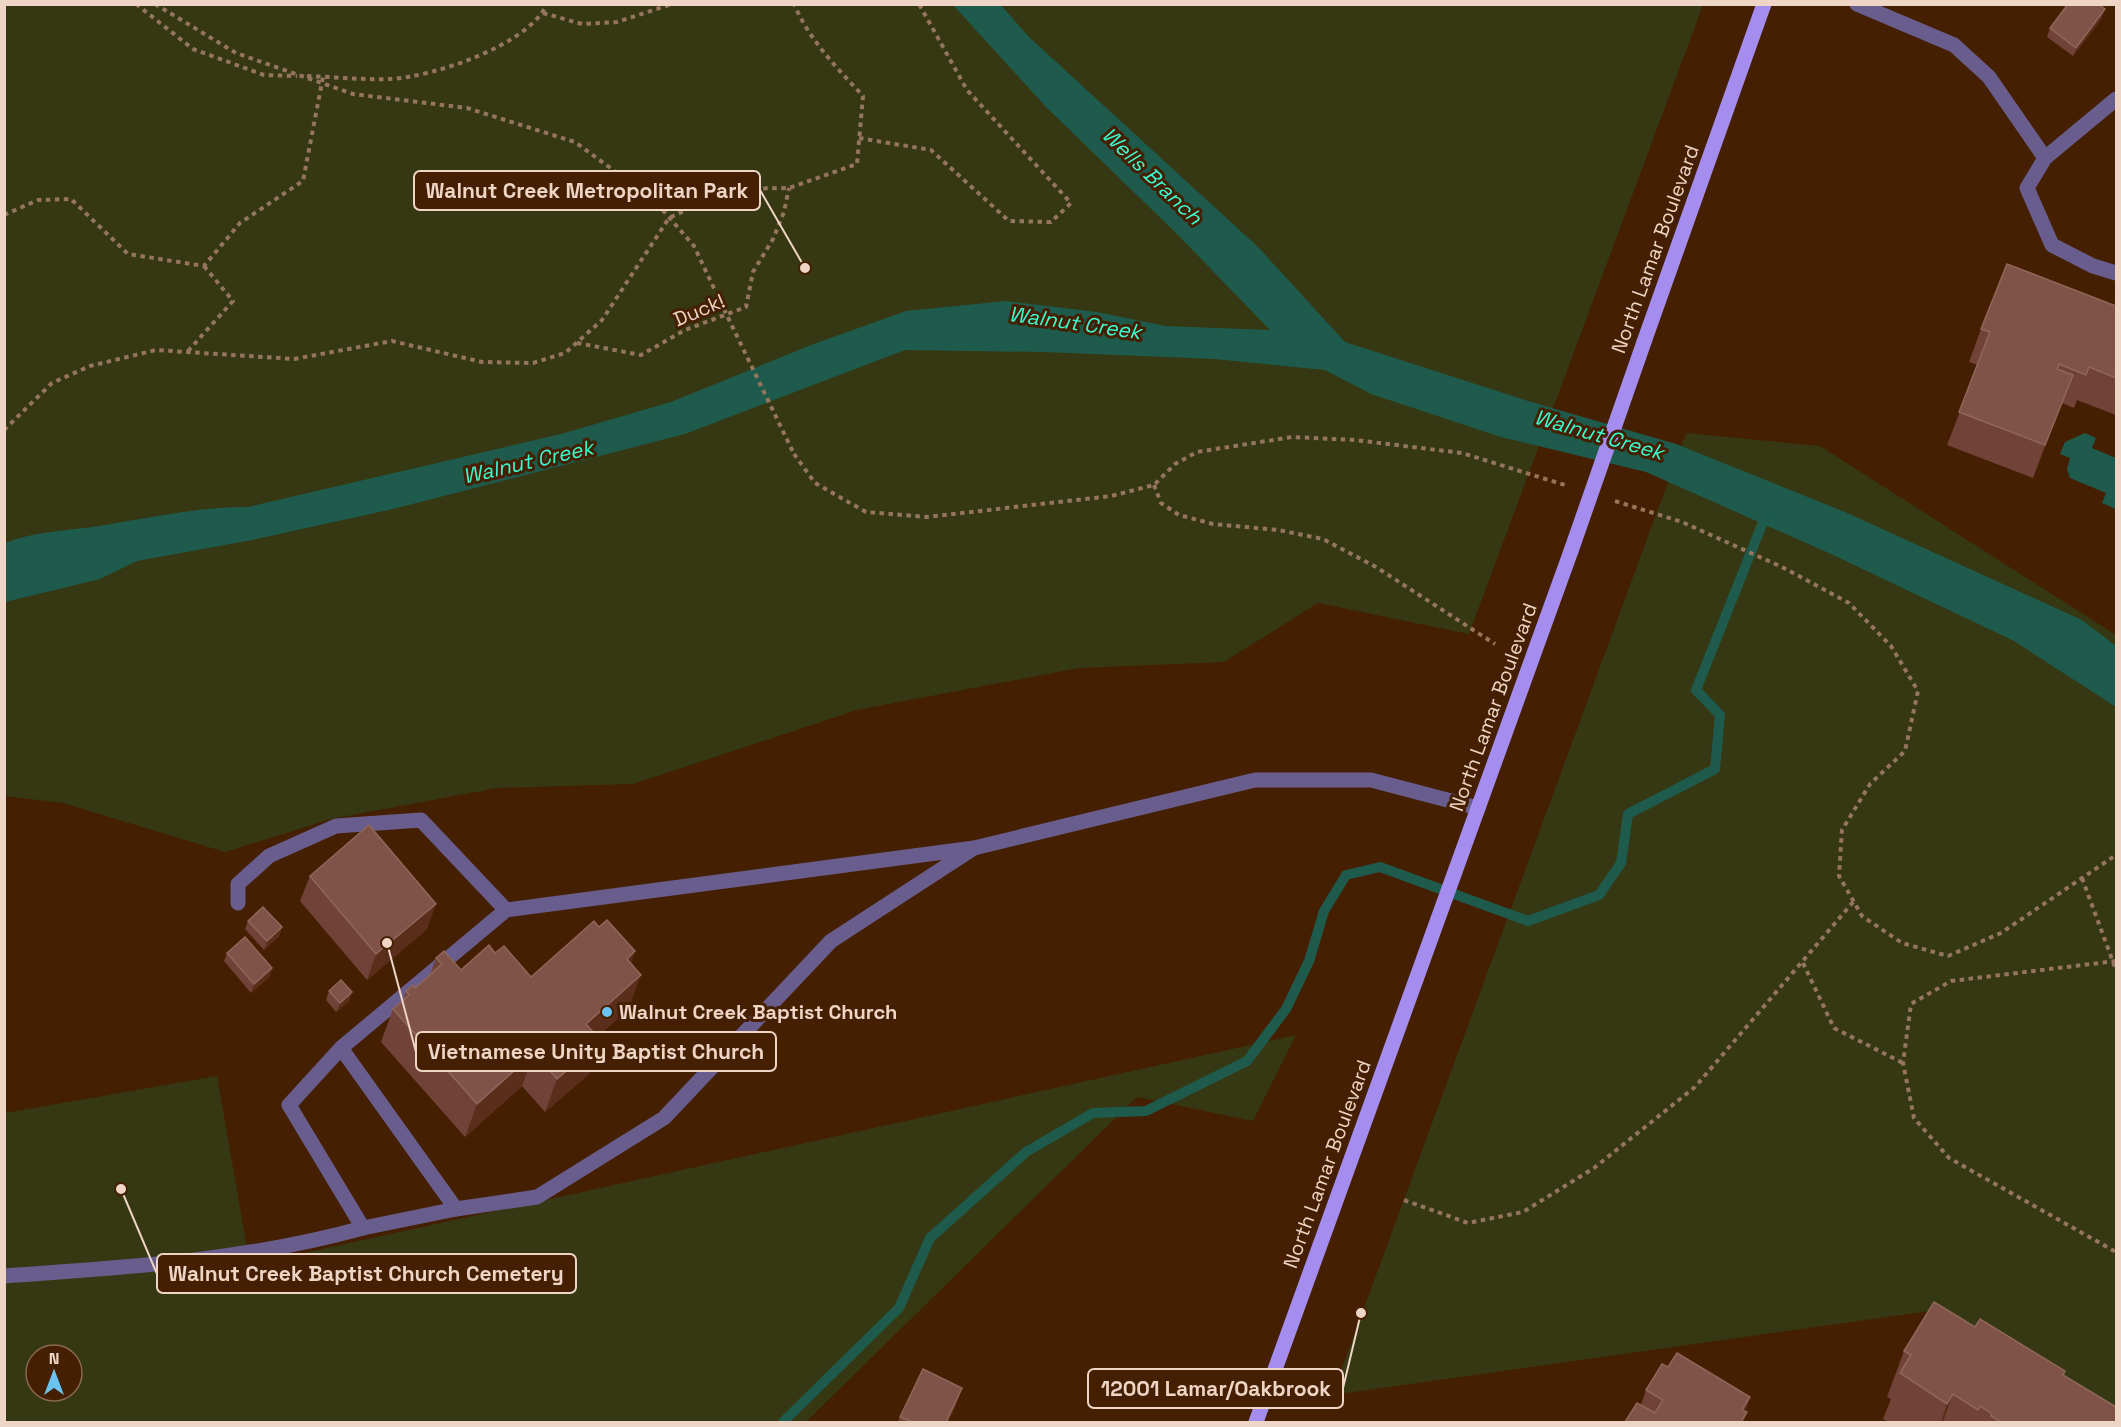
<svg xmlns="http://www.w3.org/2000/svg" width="2121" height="1427" viewBox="0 0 2121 1427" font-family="'Space Grotesk',sans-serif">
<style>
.green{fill:#353813;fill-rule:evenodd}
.water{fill:#1e5b4c}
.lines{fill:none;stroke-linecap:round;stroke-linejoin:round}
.stream{stroke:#1e5b4c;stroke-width:10}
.path{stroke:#95755e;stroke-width:4;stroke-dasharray:4.5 4.5;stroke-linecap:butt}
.minor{stroke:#685d8d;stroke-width:15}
.major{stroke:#a58def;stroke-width:15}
.path-bridge{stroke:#95755e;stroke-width:4;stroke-dasharray:4.5 4.5;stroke-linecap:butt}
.major-bridge{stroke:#a58def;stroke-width:15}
.wall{fill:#714338}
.shaded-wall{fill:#5a2e1b}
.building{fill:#7f5347;stroke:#90675b;stroke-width:1.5}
.poi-dot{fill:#6bc3f2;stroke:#451f01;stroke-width:2}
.labels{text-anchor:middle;stroke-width:6;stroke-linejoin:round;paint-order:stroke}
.street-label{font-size:20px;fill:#eed5c5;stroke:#451f01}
.poi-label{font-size:20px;font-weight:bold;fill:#eed5c5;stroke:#451f01;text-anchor:start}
.water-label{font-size:21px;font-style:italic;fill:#3afbd2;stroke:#451f01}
.leader{fill:none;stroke:#eed5c5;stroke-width:2}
.callout-dot{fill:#eed5c5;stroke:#451f01;stroke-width:2}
.callout{fill:#451f01;stroke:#eed5c5;stroke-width:2}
.callout-label{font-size:21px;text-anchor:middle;font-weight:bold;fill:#eed5c5}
</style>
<rect width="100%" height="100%" fill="#451f01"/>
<!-- green -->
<g class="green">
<path d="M5,5H1703L1469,634L1318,603L1224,662L1079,668L857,710L633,784L497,788L331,819L225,852L63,803L5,796Z"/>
<path d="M1686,433L1820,446L2116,635V1422L1937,1310L1332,1395Z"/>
<path d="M1296,1035L1253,1121L1137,1097L806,1422H5V1113L217,1076L250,1265ZM36,1355H72V1391H36Z"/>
</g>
<!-- water -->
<g class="water">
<path d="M1000,4L1029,37L1258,247L1345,342L1528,401L1676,444L1845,512L2082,620L2116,646V707L2014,641L1831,554L1646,472L1501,437L1371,394L1325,370L1215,359L1043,352L905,350L685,434L393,509L252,540L137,561L100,579L5,602V543C35,531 66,531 99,526C148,518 198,507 248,507L561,434L671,402L811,345L906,311L1006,301L1097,312L1165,326L1270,330L1176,233L1046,107L953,5Z"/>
<path d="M2085,433L2096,438L2092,448L2116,458V509L2102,503L2106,493L2070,478L2067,469L2070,458L2060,454L2065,442Z"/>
</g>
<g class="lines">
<!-- stream -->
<path class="stream" d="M783,1422L899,1308L930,1238L1026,1152L1093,1113L1146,1111L1247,1061L1286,1009L1309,961L1324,911L1346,875L1380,867L1528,921L1599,895L1621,863L1628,814L1715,769L1720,715L1696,690L1767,512"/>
<!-- path -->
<g class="path">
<path d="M136,4L193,49L264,75L297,76"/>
<path d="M155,4L236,53L353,94L467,108L575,142L654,200L694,246L720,301"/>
<path d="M543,13L582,24L617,22L672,4"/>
<path d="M307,76C335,77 363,80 390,79C433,77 529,45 547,4"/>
<path d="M859,138L931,150L1009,221L1051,222L1071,203L967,90L919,4"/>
<path d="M4,215L38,200L71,199L128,254L204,266L240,223L303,181L323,77"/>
<path d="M577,343L641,355L685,330L746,307L753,272L773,239L784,212L789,188"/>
<path d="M188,351L233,301L204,266"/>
<path d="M4,430L52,383L90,366L156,350L294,359L392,341L482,362L533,363L565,353L602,320L669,218L730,189L789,188L857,164L863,96C837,68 810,41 794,4"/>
<path d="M794,454L815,483L866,512L927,517L1111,496L1154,485L1175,464L1197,452L1292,437L1355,440L1462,453L1568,486"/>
<path d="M1154,485L1161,503L1179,515L1213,524L1278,530L1323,539L1376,567L1495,644"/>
<path d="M1615,501L1682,522L1782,567L1849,603L1891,646L1918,691L1905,751L1870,784L1842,830L1839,876L1862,916L1902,943L1948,956L2001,933L2116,855"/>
<path d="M2082,878L2116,970"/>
<path d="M2116,961L1951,981L1911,1004L1903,1063L1914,1118L1949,1158L2116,1252"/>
<path d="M1803,963L1834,1028L1903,1063"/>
<path d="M1404,1200L1468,1223L1523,1212L1594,1168L1695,1087L1854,901"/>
</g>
<!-- minor -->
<g class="minor">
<path d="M1857,4L1954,45L1989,77L2045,158"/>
<path d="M2116,99L2045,158L2027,188L2052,245L2093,266L2116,273"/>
<path d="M974,848L831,941L664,1118L537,1197L456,1209L341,1048L506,910L974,848L1255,780H1371L1478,808"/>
<path d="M238,903V884L269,856L336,826L421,820L506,910"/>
<path d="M341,1048L289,1105L363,1228L456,1209"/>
<path d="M4,1276C127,1267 244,1261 363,1228"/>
</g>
<!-- major -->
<g class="major">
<path d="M1644,342L1764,4"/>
<path d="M1256,1422L1571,551"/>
</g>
<!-- path-bridge -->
<path class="path-bridge" d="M720,301L794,454"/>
<!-- major-bridge -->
<path class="major-bridge" d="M1571,551L1644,342"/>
</g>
<!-- wall -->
<g class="wall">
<path d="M2102,18L2073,56L2047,37L2050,28Z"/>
<path d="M2116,306V415L2077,400L2074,408L2062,403L2033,478L1947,445L1978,365L1969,362L1981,329Z"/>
<path d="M310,876L427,929L367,980L300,901Z"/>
<path d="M248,921L282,927L279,936L264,950L245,929Z"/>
<path d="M227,953L272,968L269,977L251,993L224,961Z"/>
<path d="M495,953L531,977L631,963L629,1008L597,1037L601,1041L589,1074L545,1112L522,1086L465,1137L381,1042L393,1009L403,1000L406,991L415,988L430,975L436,958L461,970Z"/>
<path d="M329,991L349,1001L336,1012L326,1000Z"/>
<path d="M1975,1327L2065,1371L2064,1375L2116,1422H1889L1883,1419L1891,1399L1887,1397L1904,1351Z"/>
<path d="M1668,1367L1750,1397L1745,1412H1747L1743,1422H1625L1641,1405L1646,1390Z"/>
<path d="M956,1405L948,1422H898L900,1417Z"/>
</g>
<!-- shaded-wall -->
<g class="shaded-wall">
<path d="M2105,9L2102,18L2073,56L2076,48Z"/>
<path d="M2073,375L2060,408L2033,478L2045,445Z"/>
<path d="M436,904L427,929L367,980L376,954Z"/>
<path d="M282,927L279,936L264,950L267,941Z"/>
<path d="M635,951L623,984L627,959Z"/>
<path d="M272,968L269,977L251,993L254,984Z"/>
<path d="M641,975L629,1008L573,1057L586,1024Z"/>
<path d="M352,992L349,1001L336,1012L340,1003Z"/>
<path d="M601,1041L589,1074L545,1112L557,1079Z"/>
<path d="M534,1053L522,1086L465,1137L477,1104Z"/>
<path d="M962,1388L956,1405L948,1422H946Z"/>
<path d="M1953,1394L1943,1422H1941L1947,1404Z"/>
<path d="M1750,1397L1741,1422L1747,1412L1743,1422H1738L1742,1410Z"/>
</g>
<!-- building -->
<g class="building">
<path d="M2068,4H2098L2105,9L2076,48L2050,28Z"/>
<path d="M2007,264L2116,306V378L2089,367L2086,375L2059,364L2057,369L2073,375L2045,445L1959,412L1990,332L1981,329Z"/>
<path d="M369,825L436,904L376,954L310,876Z"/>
<path d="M263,907L282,927L267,941L248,921Z"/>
<path d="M607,920L635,951L627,959L641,975L586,1024L601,1041L557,1079L534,1053L477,1104L393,1009L409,995L406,991L413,985L415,988L442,964L436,958L444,951L461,970L489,945L495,953L504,946L531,977L594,921L599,927Z"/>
<path d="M245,937L272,968L254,984L227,953Z"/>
<path d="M341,980L352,992L340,1003L329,991Z"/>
<path d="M1934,1302L1975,1327L1980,1319L2065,1371L2063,1375L2116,1407V1422H2001L1991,1416L1992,1414L1980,1406L1978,1410L1953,1394L1947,1404L1900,1373L1911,1355L1904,1351Z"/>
<path d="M1677,1353L1750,1397L1742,1410L1747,1412L1741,1422H1625L1637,1403L1655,1413L1663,1400L1646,1390L1662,1364L1668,1367Z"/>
<path d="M923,1369L962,1388L946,1422H913L900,1417Z"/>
</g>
<!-- markers -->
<circle class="poi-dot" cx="607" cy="1012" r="6"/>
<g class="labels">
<!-- street labels -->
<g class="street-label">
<text transform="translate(1655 249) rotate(-70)" y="7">North Lamar Boulevard</text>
<text transform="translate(699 310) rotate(-23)" y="7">Duck!</text>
<text transform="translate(1493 707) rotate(-70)" y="7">North Lamar Boulevard</text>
<text transform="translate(1327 1164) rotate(-70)" y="7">North Lamar Boulevard</text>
</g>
<!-- poi labels -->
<g class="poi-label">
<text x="619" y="1019">Walnut Creek Baptist Church</text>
</g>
<!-- water labels -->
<g class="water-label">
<text transform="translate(1152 176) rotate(44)" y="7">Wells Branch</text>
<text transform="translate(1075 323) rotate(8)" y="7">Walnut Creek</text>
<text transform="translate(1599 435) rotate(16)" y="7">Walnut Creek</text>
<text transform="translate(528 462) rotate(-13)" y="7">Walnut Creek</text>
</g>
</g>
<!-- callouts -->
<path class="leader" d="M805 268L760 190M387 943L416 1052M121 1189L157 1274M1361 1313L1343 1388"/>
<g class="callout-dot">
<circle cx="805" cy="268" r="6"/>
<circle cx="387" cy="943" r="6"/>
<circle cx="121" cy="1189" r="6"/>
<circle cx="1361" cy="1313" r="6"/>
</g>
<g class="callout">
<rect x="414" y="171" width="346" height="39" rx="6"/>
<rect x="416" y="1032" width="360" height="39" rx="6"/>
<rect x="157" y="1254" width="419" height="39" rx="6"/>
<rect x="1088" y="1369" width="255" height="39" rx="6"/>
</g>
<g class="callout-label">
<text x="587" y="198">Walnut Creek Metropolitan Park</text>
<text x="596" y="1059">Vietnamese Unity Baptist Church</text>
<text x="366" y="1281">Walnut Creek Baptist Church Cemetery</text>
<text x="1216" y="1396">12001 Lamar/Oakbrook</text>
</g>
<!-- border -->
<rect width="2121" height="1427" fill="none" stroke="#eed5c5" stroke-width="12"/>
<!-- north arrow -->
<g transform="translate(54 1373)"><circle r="28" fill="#451f01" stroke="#89684f" stroke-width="1.5"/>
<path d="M0-4.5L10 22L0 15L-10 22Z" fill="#6bc3f2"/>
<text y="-9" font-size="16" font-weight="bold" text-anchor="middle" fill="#eed5c5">N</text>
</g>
</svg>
